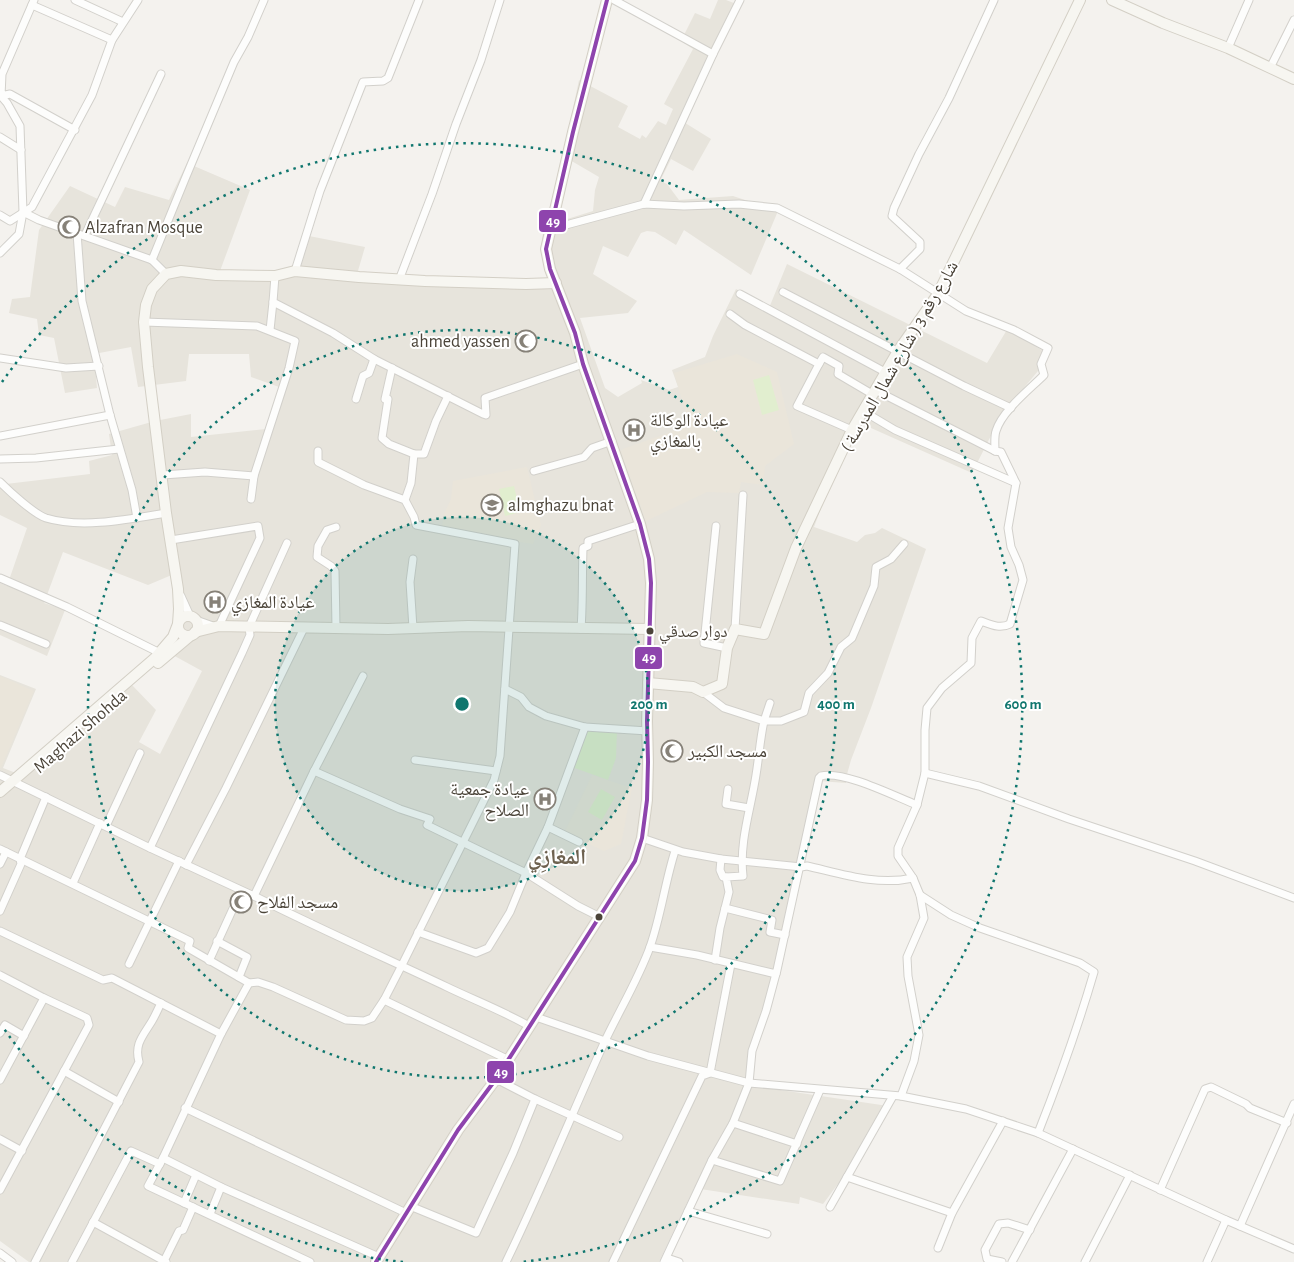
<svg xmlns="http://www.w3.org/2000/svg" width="1294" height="1262" viewBox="0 0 1294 1262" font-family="'Alegreya Sans','Noto Naskh Arabic',sans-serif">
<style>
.residential{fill:#e7e4dc}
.education{fill:#eae5da}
.green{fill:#e1eecf}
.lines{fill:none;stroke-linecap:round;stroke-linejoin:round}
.street-casing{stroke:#d2d0cb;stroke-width:9}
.secondary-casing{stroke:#d3cfc5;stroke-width:12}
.street{stroke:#fdfdfc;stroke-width:7}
.secondary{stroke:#f7f6f1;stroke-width:10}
.bus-1-casing{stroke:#fff;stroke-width:8}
.bus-1{stroke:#8e44ad;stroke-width:4}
.ring{fill:none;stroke:#0f766e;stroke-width:2.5;stroke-dasharray:2.5 5}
.bus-dot{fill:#4b4439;stroke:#fff;stroke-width:2}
.labels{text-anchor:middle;stroke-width:4;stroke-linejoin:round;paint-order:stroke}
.bus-label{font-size:17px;fill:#4b4439;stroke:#fff;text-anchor:start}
.poi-label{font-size:18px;fill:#4b4439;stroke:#fff;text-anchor:start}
.street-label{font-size:18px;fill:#4b4439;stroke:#fff}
.district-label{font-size:22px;font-weight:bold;fill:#6e6250;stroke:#fff}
.centre{fill:#0f766e;stroke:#fff;stroke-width:2.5}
.ring-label{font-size:15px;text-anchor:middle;font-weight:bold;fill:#0f766e;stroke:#fff;stroke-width:4;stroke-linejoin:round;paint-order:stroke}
.line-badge{stroke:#fff;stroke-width:2}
.badge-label{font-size:14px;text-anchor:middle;font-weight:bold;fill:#fff}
</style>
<rect width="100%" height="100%" fill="#f4f2ee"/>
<!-- residential -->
<path class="residential" d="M718,0H726L739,5L682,121L711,139L693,171L671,159L660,181L667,184L679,200L733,196L778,211L751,275L684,230L676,245L655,232L647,231L641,233L628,257L603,246L593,274L637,301L628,313L580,318L605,388L618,397L642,383L641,380L669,390L678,387L672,370L705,357L713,336L736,289L769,308L787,264L987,363L1008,328L1046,353L1038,371L1002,414L972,473L862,424L834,474L814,527L857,542L865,535L875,533L882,528L926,549L871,708L851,760L846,778V783L819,781L774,972L746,1085L888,1106L858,1157L823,1204L800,1197L799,1204L694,1188L659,1262H29L0,1241V675L36,689L3,768L16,773L132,685L156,710L139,742L160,754L202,671L160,648L172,631L176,609L174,574L148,585L63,552L44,603L65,610L47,656L0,635V583L7,586L27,528L0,515V480L6,484L90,474L89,461L112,455L109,434L155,421L191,414V437L266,429L279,387L251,377L249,354H189L186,381L138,387L131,347L94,354L97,388L65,393L54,338L39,335L37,319L9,313L12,299L30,297L39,230L70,186L115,207L125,187L169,200L187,163L250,190L220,271H292L309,236L365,247L355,281L549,279L542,244L545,211L564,220L593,211L595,190L599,177L563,156L579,80L628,106L618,127L640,139L642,135L646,138L658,121L666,125L673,109L664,104L693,49L681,41L695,13L710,19Z"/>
<!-- education -->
<g class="education">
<path d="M737,354L777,372L794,444L765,466L763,485L741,482L739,493L707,492L646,521L621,451L623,449L682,428L689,423L674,373Z"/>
<path d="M527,467L541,525L533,544L441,530L444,514L451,499L453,481Z"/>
<path d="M0,676L34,691L1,768H0Z"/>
<path d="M592,775L632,788L621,844L604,851L564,833Z"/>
</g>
<!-- green -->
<g class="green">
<path d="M769,375L779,410L762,415L753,380Z"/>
<path d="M514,486L520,512L505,516L499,489Z"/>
<path d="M586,727L617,731L616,758L608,780L572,767Z"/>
<path d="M601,789L615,797L602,820L588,812Z"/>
</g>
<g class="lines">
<!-- street casing -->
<g class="street-casing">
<g id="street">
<path d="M34,0L2,74L1,96L10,94L75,130"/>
<path d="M75,0L123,22"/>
<path d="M614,0L713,54"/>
<path d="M32,5L112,40"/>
<path d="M1228,48L1249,0"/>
<path d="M1270,68L1294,20"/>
<path d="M0,95L7,103L20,126L23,212L39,220L152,260L166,274"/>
<path d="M0,137L21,150"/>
<path d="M644,204L713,54L740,0"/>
<path d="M0,215L10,221L32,207L92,95L112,40L138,0"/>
<path d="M551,229L644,204L684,206L739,204L777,208L900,269L966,311L1014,330L1048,348L1041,364L1044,375C1029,390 1002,411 996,431C994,437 995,445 995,451L1001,452L1016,483L1008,528L1011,547L1019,565L1023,580L1010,624C1000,629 992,625 981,621L972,638L971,663L942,688L927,708L925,730V773L917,805L898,848V856L913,878L920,895L924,918L907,957L908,976L919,1035L914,1061L901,1096"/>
<path d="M77,233L82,301L110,415L132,490L137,518"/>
<path d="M85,235L161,74"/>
<path d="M0,253L19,234L23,212"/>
<path d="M152,260L185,179L234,62L248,37L264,0"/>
<path d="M900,269L920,249V242L892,216L894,208L919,154L949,98L994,0"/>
<path d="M295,271L320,191L363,82L383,81L388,78L419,0"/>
<path d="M275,276L273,302L333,333L374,359L483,414L486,415L485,398L583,364"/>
<path d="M399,280L432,194L456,124L481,60L500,0"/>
<path d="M783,292L964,386L1011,408"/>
<path d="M740,294L885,372"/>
<path d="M730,314L745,325L819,364L823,357L839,366L838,374L872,394"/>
<path d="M144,322L257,326L295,341L289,368L254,476L251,499"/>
<path d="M270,330L273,302"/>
<path d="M0,358L66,368L99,366"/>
<path d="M819,364L797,406L852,430"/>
<path d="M392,368L385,399H388L382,438L389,444L414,454"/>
<path d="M875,390L995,451"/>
<path d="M356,399L363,376L369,373L374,359"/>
<path d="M863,411L895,430L1016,483"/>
<path d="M0,436L110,415"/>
<path d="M0,459L36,458L119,449"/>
<path d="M534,471L584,457L592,448L612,441"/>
<path d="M163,475L205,472L254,476"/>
<path d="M0,482C10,492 34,514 46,518C82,529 130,519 166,513"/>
<path d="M405,500L411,483L414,454H424L436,421L448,396"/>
<path d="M716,526L704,643L727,648"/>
<path d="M171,540L258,526L260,538L219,626"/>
<path d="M413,559L410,582L413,628"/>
<path d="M0,578L67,607L160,653"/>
<path d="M181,596L190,616"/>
<path d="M196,620L213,626"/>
<path d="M0,625L46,644"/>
<path d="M336,628L335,571L331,566L317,557L318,546L327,530L336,527"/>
<path d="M581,629C583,602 582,575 583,548L588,546V541L640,524"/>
<path d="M735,629L743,495"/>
<path d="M505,689L521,697L529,707L546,716L585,727L648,731"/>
<path d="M703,692L724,708L764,721C760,739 759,757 756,775C751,808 739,842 743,876L726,877L729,892L720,928L715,960"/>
<path d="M770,703L764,721H781L804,712L809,693L828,673L841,647L852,638L874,586L876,567L891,559L904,544"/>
<path d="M415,760L496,771"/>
<path d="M314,771L400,809L430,819L427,825L526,873L578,906L600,917"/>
<path d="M925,773L979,786L1069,819L1195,861L1294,898"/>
<path d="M0,775L150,848L254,896L314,771L363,676"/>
<path d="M728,789L726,804L749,808"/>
<path d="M106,826L140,753"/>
<path d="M548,827L579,842"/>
<path d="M642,838L683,852L721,859L801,867L807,866C842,874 877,886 913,878"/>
<path d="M150,848L242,653L250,635L249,627L287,543"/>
<path d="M0,849L190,941L188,948L249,983L221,1034L163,1158L148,1186L310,1262"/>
<path d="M721,859L720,870L723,877H726"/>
<path d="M0,864L6,852"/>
<path d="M186,865L226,788L304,628"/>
<path d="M73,883L100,823"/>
<path d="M920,895L951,915L980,928L1080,963L1094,972C1078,1027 1059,1080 1038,1133"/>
<path d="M254,896C318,928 383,957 447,987C474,1000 503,1011 529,1026"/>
<path d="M725,908L772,920L770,932L785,935"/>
<path d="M0,911L21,864L20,859L46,797"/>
<path d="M0,931L103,980L112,978L221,1034"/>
<path d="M418,932L476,953L488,948L510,912L526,873L548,827L585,727"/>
<path d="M217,941L247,957L239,977"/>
<path d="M650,947L697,955L776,974"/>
<path d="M209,961L241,891"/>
<path d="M129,964L179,861"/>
<path d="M0,975L44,998L0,1080"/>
<path d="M249,983L258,982L273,987L346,1020L364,1021L372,1018L384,1000L402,965L494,780L500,756L515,544L416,525L414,517L405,500L364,485L318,462V451"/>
<path d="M384,1000L509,1060"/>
<path d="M536,1017L648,1056L749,1083L901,1096L966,1109L1038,1133L1226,1220L1294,1249"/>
<path d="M0,1033L5,1025L24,1036"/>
<path d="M64,1071L119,1102"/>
<path d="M496,1079L535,1099L619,1137"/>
<path d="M185,1108L406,1213"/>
<path d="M733,1123L797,1144"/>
<path d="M0,1139L22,1151"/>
<path d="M163,1158L221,1187L379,1257"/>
<path d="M712,1160L780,1181L820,1090"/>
<path d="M847,1177L952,1213"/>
<path d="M0,1190L89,1025L87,1018L44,998"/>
<path d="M1160,1190L1205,1089L1211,1087L1246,1104L1250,1108L1287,1123"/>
<path d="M184,1203L196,1175"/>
<path d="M410,1206L476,1233L513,1153L535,1099"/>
<path d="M830,1207L893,1096"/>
<path d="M688,1211L767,1234"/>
<path d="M210,1214L221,1187"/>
<path d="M93,1222L166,1262"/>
<path d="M1240,1226L1294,1104"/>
<path d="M938,1248L952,1213L1003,1121"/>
<path d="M0,1253L12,1262"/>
<path d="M667,1258L679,1262"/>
<path d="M164,1261L179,1231L183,1230L193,1207"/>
<path d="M35,1262L139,1062C134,1044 143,1036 152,1021C155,1016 158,1009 161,1003"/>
<path d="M72,1262L131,1151L160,1164"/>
<path d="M506,1262C541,1190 571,1116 604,1043C619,1011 638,980 650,947C661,916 665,882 675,851"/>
<path d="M613,1262L702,1076L710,1073L731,964"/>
<path d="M664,1262L712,1160L733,1123L749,1083L752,1051L766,1011L777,970L819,778L821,776C843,770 894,796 917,805"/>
<path d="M1002,1262L987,1259L985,1250L999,1224L1008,1223L1030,1230"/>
<path d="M1012,1262L1073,1149"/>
<path d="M1085,1262L1130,1175"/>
<path d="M1207,1262L1226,1220"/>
</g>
</g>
<!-- secondary casing -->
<g class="secondary-casing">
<g id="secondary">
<path d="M1112,0L1163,23L1228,48L1294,79"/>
<circle cx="188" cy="626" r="10"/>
<path d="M195,632L219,626L388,629L468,626L650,629"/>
<path d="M158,663L190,636"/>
<path d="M648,683L693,687L703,692L722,684L727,648L735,629L764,634L796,548L852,430L898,351L938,294L1080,0"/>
<path d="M0,792L155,658L173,637L178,624L179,609L178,589L166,513L148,367L144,322L146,305L152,289L166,274L181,271L216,275L275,276L295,271L359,277L425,281L526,284L556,283"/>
<path d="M376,1262L458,1130L496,1079L635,861L642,838L647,800L648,762L647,721L651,583L649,559L640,524L583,364L575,333L550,269L546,249L573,132L607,0"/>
</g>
</g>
<!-- street -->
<use href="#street" class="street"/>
<!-- secondary -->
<use href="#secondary" class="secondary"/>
<!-- bus-1 casing -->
<g class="bus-1-casing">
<path id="bus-1" d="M376,1262L458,1130L496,1079L635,861L642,838L647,800L648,762L647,721L651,583L649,559L640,524L583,364L575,333L550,269L546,249L573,132L607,0"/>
</g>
<!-- bus-1 -->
<use href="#bus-1" class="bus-1"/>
</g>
<!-- distance rings -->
<circle cx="462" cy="704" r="187" fill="#0f766e" fill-opacity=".12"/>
<g class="ring">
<circle cx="462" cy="704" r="187"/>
<circle cx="462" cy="704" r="374"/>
<path d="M403 1262A561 561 0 0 1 2 1026M2 382A561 561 0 1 1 521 1262"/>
</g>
<!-- icons -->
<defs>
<g id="mosque-ring" transform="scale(1.125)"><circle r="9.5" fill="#fff" stroke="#868178" stroke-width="1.5"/><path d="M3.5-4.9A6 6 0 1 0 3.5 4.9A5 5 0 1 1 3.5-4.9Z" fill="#868178"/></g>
<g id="hospital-ring" transform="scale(1.125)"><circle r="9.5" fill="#fff" stroke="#868178" stroke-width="1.5"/><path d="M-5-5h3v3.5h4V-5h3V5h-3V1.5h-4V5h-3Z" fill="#868178"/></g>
<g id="school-ring" transform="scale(1.125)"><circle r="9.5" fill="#fff" stroke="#868178" stroke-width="1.5"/><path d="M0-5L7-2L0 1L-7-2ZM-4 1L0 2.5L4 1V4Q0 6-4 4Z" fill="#868178"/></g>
</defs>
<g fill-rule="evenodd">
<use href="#mosque-ring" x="69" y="227"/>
<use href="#mosque-ring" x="526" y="341"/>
<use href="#hospital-ring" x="634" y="430"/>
<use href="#school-ring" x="492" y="505"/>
<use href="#hospital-ring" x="215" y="602"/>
<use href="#mosque-ring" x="672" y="751"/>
<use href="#hospital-ring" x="545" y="799"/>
<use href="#mosque-ring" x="241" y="902"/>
</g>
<!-- markers -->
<g class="bus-dot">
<circle cx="650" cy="631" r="4.5"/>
<circle cx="599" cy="917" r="4.5"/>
</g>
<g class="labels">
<!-- bus labels -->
<g class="bus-label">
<text x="659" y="637">دوار صدقي</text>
</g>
<!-- poi labels -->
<g class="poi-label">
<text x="85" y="233">Alzafran Mosque</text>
<text x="510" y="347" text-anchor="end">ahmed yassen</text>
<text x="650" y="426">عيادة الوكالة<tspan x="650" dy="21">بالمغازي</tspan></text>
<text x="508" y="511">almghazu bnat</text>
<text x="231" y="608">عيادة المغازي</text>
<text x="688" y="757">مسجد الكبير</text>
<text x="529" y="795" text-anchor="end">عيادة جمعية<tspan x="529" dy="21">الصلاح</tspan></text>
<text x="257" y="908">مسجد الفلاح</text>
</g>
<!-- street labels -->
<g class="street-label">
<text transform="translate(899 356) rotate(-60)" y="6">شارع رقم 3 ( شارع شمال المدرسة )</text>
<text transform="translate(80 731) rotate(-41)" y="6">Maghazi Shohda</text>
</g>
<!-- district labels -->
<g class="district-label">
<text x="557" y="864">المغازِي</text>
</g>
</g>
<circle cx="462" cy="704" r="8" class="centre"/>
<g class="ring-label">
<text x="649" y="709">200 m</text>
<text x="836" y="709">400 m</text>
<text x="1023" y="709">600 m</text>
</g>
<g class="line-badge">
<rect x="538" y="209" width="29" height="24" rx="5" fill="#8e44ad"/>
<rect x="634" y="646" width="29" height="24" rx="5" fill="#8e44ad"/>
<rect x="486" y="1060" width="29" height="24" rx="5" fill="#8e44ad"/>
</g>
<g class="badge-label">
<text x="553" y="226">49</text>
<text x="649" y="662">49</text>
<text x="501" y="1077">49</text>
</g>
</svg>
